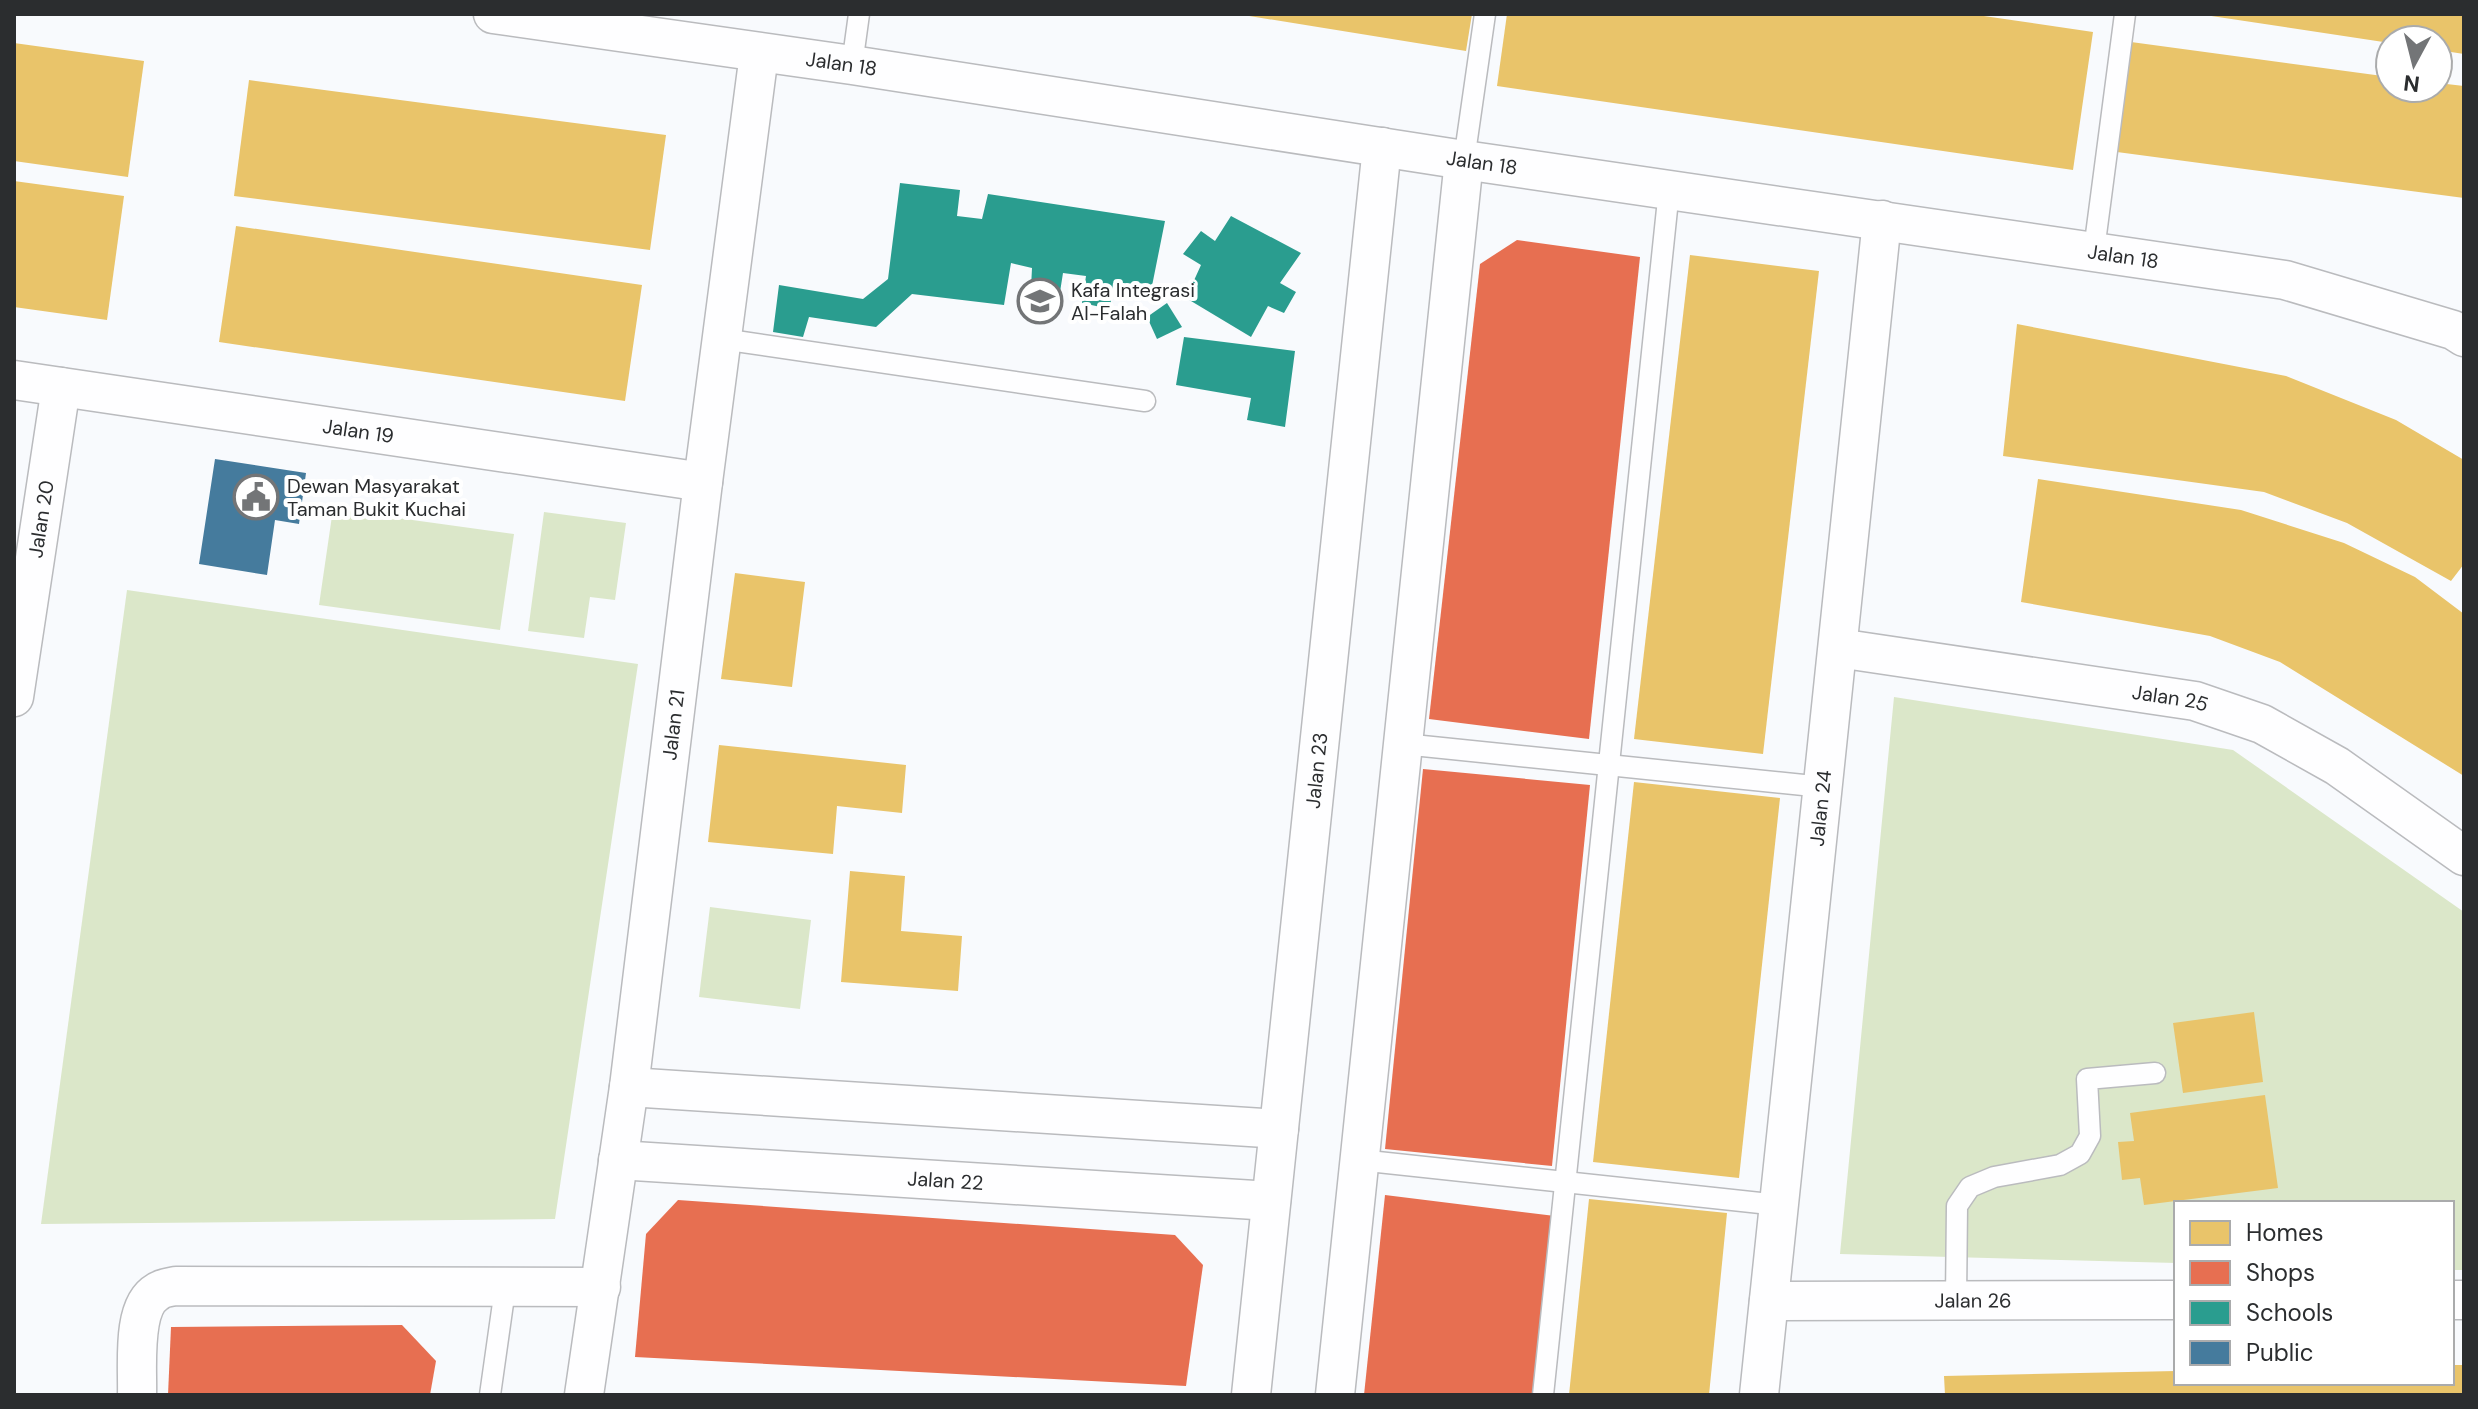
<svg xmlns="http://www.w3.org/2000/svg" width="2478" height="1409" viewBox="0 0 2478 1409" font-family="'DM Sans',sans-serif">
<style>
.green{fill:#dbe7c9}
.homes{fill:#e9c46a}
.shops{fill:#e76f51}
.schools{fill:#2a9d8f}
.public{fill:#457b9d}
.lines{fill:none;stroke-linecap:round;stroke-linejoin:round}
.lane-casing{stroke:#babbbe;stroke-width:23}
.street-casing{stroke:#babbbe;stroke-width:41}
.lane{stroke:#fefeff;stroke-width:20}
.street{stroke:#fefeff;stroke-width:38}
.labels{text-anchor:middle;stroke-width:8;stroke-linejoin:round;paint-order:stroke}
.street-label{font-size:20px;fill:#2b2d2f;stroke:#fff}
.poi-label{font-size:20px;fill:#2b2d2f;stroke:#fff;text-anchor:start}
</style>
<rect width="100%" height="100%" fill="#f8fafd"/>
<!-- green -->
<g class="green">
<path d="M333,509L514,534L500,630L319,605Z"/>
<path d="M544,512L626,523L615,600L590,597L584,638L528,631Z"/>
<path d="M127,590L638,664L555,1219L41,1224Z"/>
<path d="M1894,697L2233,750L2464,912V1270H2452V1203H2176V1263L1840,1254Z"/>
<path d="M710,907L811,920L800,1009L699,997Z"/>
</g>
<!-- homes -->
<g class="homes">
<path d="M1237,14H1472L1466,51Z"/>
<path d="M1507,14H1970L2093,32L2073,170L1497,86Z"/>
<path d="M2198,14H2464V54L2438,50V40H2390V43Z"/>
<path d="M2131,42L2390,77V88H2438V83L2464,86V198L2117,152Z"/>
<path d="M14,43L144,61L128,177L14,161Z"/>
<path d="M249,80L666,135L650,250L234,196Z"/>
<path d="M14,181L124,196L107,320L14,307Z"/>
<path d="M236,226L642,285L625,401L219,342Z"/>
<path d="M1690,255L1819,271L1763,754L1634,739Z"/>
<path d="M2017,324L2286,376L2396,420L2464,460V564L2451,581L2347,523L2264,492L2003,456Z"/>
<path d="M2038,479L2241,510L2344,543L2415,577L2464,614V776L2280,662L2210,636L2021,602Z"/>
<path d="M735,573L805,582L792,687L721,679Z"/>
<path d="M719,745L906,765L902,813L837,806L833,854L708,842Z"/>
<path d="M1634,782L1780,798L1739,1178L1593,1162Z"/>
<path d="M850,871L905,876L901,931L962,936L958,991L841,982Z"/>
<path d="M2254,1012L2263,1082L2183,1093L2173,1023Z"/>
<path d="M2265,1095L2278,1188L2144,1205L2140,1178L2122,1180L2118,1142L2134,1141L2130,1113Z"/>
<path d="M1589,1199L1727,1213L1709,1395H1569Z"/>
<path d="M2452,1365H2464V1395H1945L1944,1376L2176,1371V1383H2452Z"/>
</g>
<!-- shops -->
<g class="shops">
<path d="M1517,240L1640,257L1589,739L1429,719L1480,264Z"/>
<path d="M1423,769L1590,785L1552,1166L1385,1149Z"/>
<path d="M1385,1195L1555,1216L1533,1395H1364Z"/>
<path d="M678,1200L1175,1235L1203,1265L1186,1386L635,1357L646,1234Z"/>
<path d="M402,1325L436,1361L430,1395H168L171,1327Z"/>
</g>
<!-- schools -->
<g class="schools">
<path d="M900,183L960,190L957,216L982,219L988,194L1165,221L1152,286L1113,283L1110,309L1082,303L1086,276L1063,273L1060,292L1031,288L1032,268L1011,263L1004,305L912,294L876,327L809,317L803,337L773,332L779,285L863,299L888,279Z"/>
<path d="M1231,216L1301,253L1280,283L1296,292L1284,313L1268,306L1251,337L1186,298L1201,265L1183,254L1201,231L1215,241Z"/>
<path d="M1167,303L1182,327L1157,339L1147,317Z"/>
<path d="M1184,337L1295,351L1285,427L1247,420L1251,398L1176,385Z"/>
</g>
<!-- public -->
<path class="public" d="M215,459L306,473L299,524L275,520L267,575L199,564Z"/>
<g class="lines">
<!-- lane casing -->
<g class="lane-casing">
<g id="lane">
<path d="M852,65L859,14"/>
<path d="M1464,160L1485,14"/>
<path d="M2094,250L2125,14"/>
<path d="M722,339L1145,401"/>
<path d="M1403,744L1823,787"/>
<path d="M1359,1160L1779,1205"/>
<path d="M1956,1300L1957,1206L1970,1187L1994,1177L2060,1165L2080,1154L2090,1136L2087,1079L2155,1073"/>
<path d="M490,1395L505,1289"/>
<path d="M1543,1395L1669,190"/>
</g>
</g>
<!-- street casing -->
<g class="street-casing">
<g id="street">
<path id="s1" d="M493,14L852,65L1464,160L2285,280L2453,330L2464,337"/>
<path id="s2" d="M14,380L703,482"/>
<path id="s3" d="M1838,648L2195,701L2262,724L2337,766L2464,856"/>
<path id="s4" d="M14,697L61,387"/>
<path d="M629,1087L1279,1129"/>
<path id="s5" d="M618,1160L1271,1201"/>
<path d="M2452,1300H2464"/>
<path id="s6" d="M1769,1301L2176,1300"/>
<path d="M137,1395C138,1367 131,1307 157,1292C162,1288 170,1287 176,1286L601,1287"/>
<path id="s7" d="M584,1395L629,1087L703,482L759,54"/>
<path id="s8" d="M1251,1395L1382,147"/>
<path d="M1335,1395L1464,160"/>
<path id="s9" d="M1759,1395L1882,220"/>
</g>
</g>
<!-- lane -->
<use href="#lane" class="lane"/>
<!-- street -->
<use href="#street" class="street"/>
</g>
<!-- icons -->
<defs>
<g id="school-ring" transform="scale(2.3)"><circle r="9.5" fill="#fff" stroke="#737577" stroke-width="1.5"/><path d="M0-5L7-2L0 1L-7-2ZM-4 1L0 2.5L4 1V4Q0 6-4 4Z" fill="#737577"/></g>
<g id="civic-ring" transform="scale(2.3)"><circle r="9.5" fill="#fff" stroke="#737577" stroke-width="1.5"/><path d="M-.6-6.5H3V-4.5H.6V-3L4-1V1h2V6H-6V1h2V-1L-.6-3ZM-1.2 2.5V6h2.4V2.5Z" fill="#737577"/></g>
</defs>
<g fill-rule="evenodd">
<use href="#school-ring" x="1040" y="301"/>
<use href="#civic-ring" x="256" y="497"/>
</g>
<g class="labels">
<!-- street labels -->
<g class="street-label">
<text dy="7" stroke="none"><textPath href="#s1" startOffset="352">Jalan 18</textPath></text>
<text dy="7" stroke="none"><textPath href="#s1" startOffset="1000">Jalan 18</textPath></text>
<text dy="7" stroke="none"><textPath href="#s1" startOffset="1648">Jalan 18</textPath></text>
<text dy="7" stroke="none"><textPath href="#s2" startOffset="348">Jalan 19</textPath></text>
<text dy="7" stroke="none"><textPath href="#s4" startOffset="180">Jalan 20</textPath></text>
<text dy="7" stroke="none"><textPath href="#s3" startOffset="336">Jalan 25</textPath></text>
<text dy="7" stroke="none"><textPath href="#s7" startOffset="676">Jalan 21</textPath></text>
<text dy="7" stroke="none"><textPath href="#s8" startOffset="628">Jalan 23</textPath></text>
<text dy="7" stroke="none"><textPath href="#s9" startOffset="590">Jalan 24</textPath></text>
<text dy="7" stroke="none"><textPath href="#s5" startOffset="328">Jalan 22</textPath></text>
<text dy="7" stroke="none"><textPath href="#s6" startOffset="204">Jalan 26</textPath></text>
</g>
<!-- poi labels -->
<g class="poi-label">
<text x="1071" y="297">Kafa Integrasi<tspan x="1071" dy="23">Al-Falah</tspan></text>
<text x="287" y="493">Dewan Masyarakat<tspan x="287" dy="23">Taman Bukit Kuchai</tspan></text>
</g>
</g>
<!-- border -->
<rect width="2478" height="1409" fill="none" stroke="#2b2d2f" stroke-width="32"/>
<!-- legend -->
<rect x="2174" y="1201" width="280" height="184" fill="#ffffff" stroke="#aaabac" stroke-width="2"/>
<rect x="2190" y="1221" width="40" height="24" fill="#e9c46a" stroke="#aaabac" stroke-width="2"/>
<text x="2246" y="1241" font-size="24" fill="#2b2d2f">Homes</text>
<rect x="2190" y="1261" width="40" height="24" fill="#e76f51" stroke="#aaabac" stroke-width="2"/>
<text x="2246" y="1281" font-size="24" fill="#2b2d2f">Shops</text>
<rect x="2190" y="1301" width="40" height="24" fill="#2a9d8f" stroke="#aaabac" stroke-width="2"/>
<text x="2246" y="1321" font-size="24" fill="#2b2d2f">Schools</text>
<rect x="2190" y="1341" width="40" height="24" fill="#457b9d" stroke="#aaabac" stroke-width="2"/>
<text x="2246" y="1361" font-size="24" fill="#2b2d2f">Public</text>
<!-- north arrow -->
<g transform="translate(2414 64) rotate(187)"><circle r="38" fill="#ffffff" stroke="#aaabac" stroke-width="2"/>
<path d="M0-6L14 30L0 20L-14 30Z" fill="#737577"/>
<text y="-12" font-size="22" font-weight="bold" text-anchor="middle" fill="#2b2d2f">N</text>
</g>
</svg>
